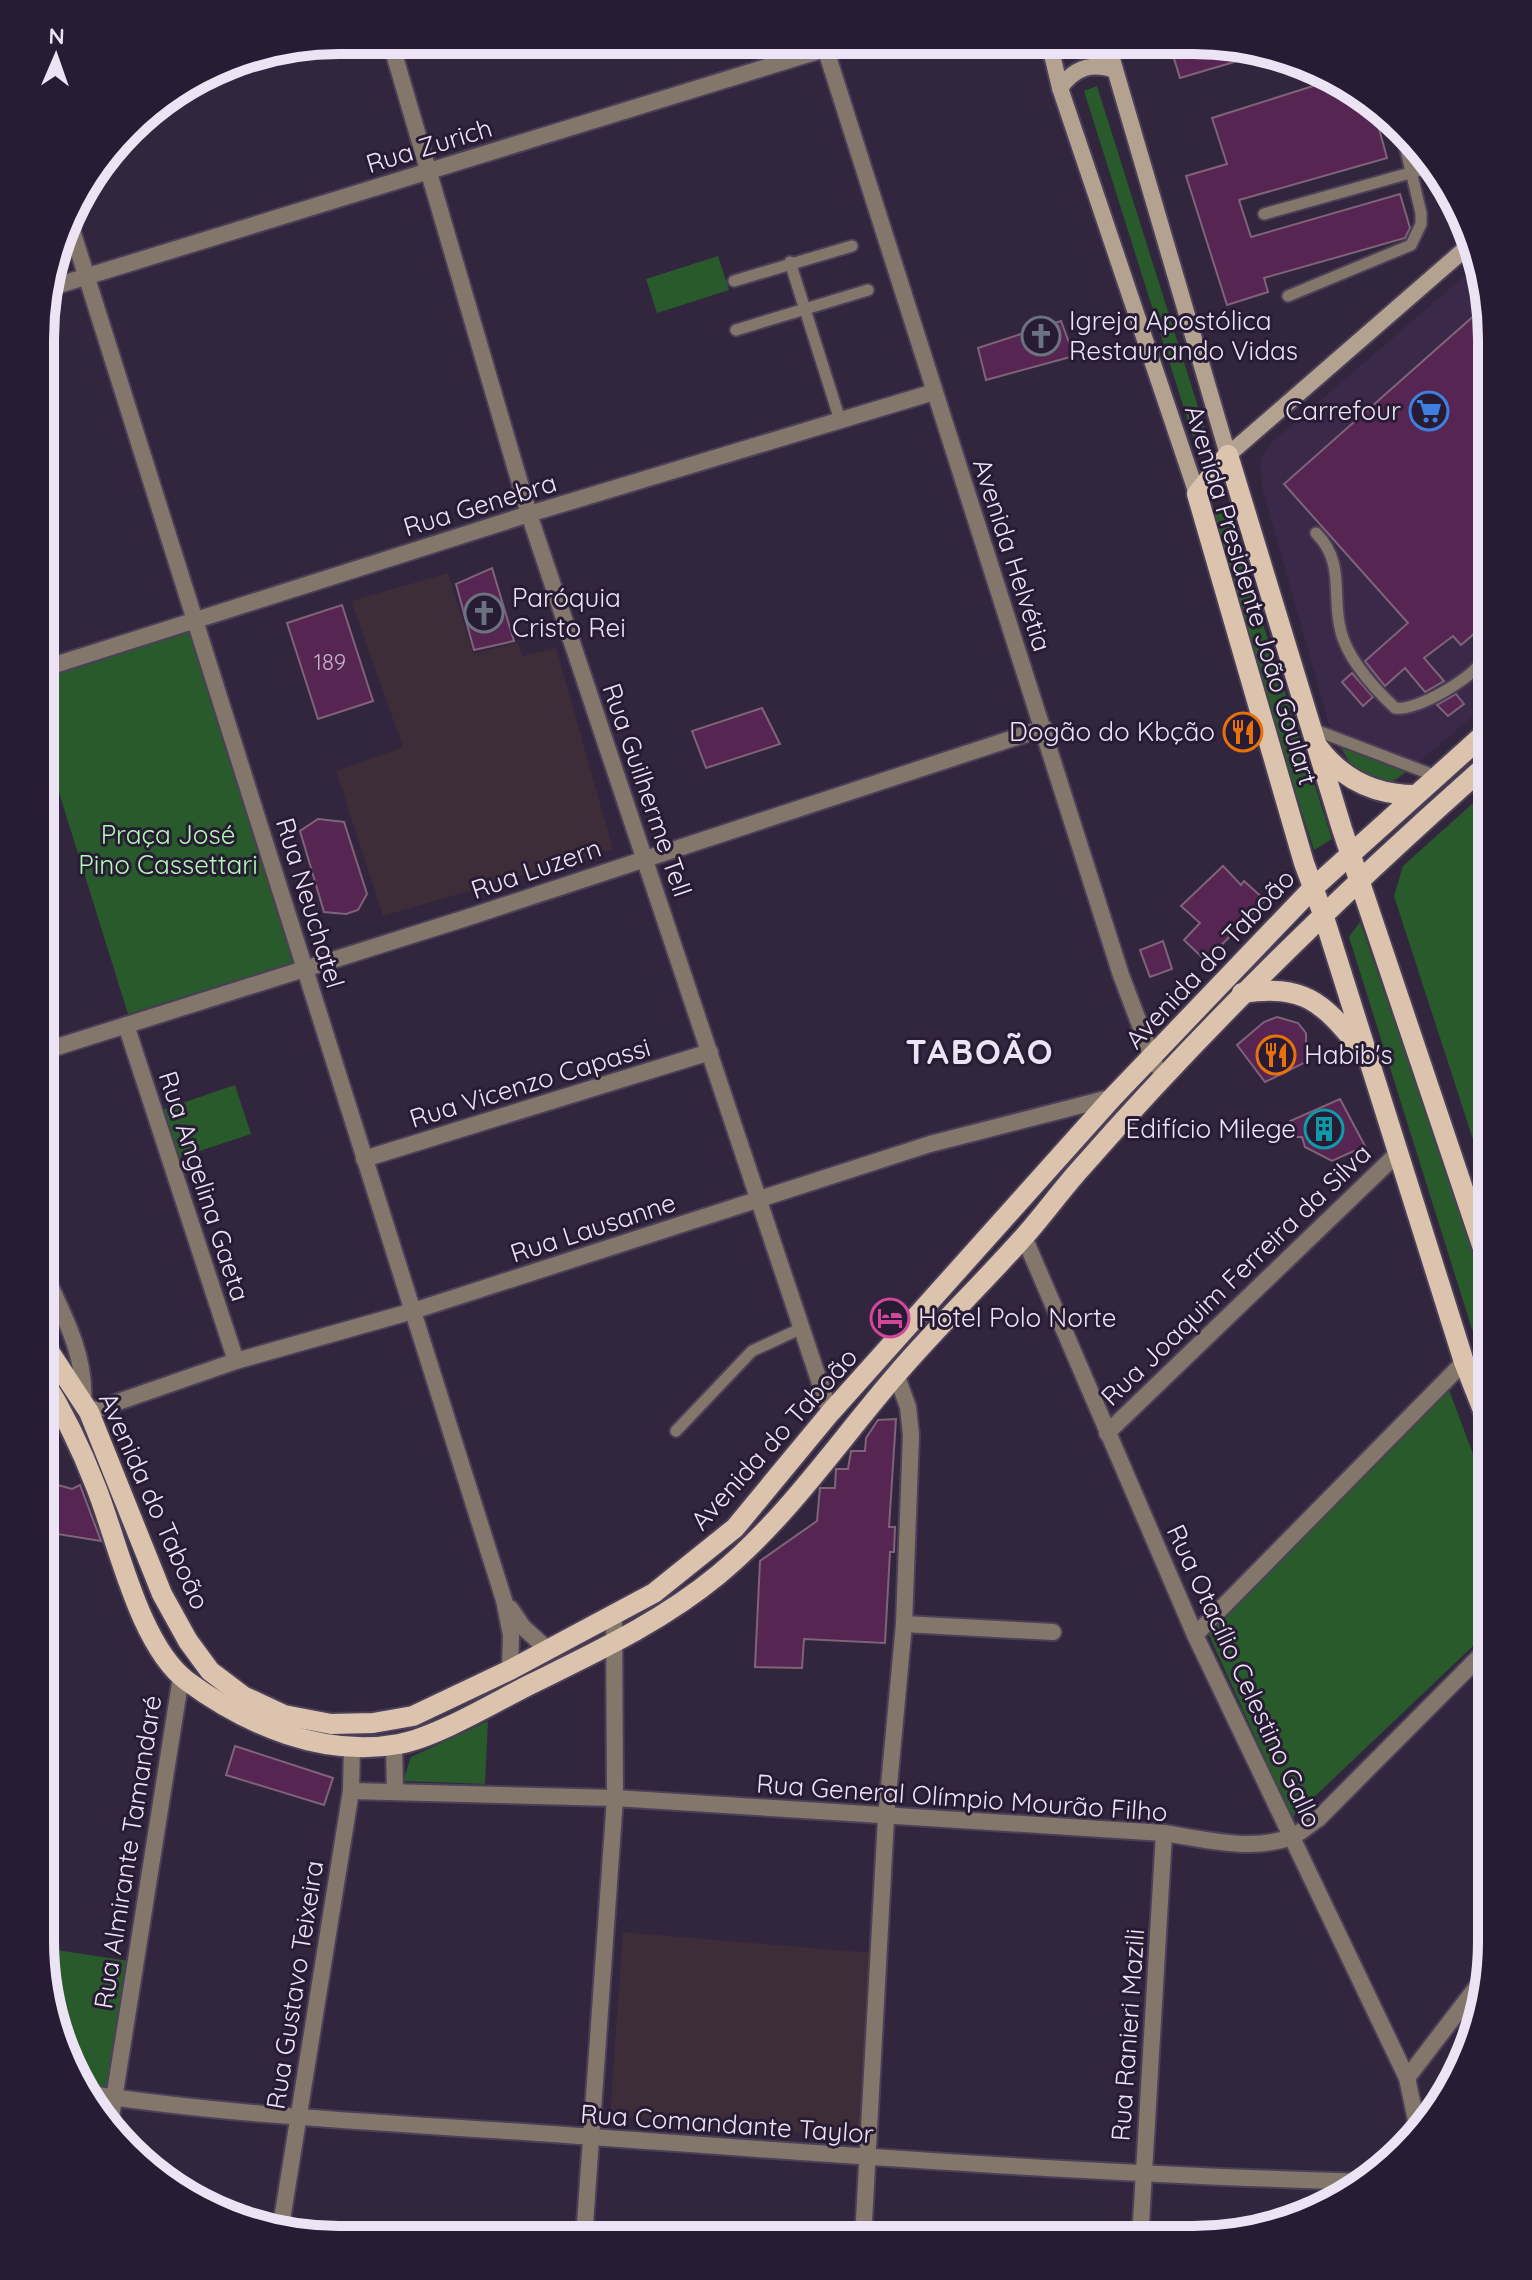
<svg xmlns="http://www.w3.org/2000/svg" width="1532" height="2280" viewBox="0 0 1532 2280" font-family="Quicksand,sans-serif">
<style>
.built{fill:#3a2949}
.education{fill:#3d2d39}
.green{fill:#285a2b}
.building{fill:#572551;stroke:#7e6379;stroke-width:2}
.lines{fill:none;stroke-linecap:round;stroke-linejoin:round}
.lane-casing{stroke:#4c4058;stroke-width:15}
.street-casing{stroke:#4c4058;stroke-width:20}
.secondary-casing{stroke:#4c4058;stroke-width:20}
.primary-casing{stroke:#4c4058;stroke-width:24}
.lane{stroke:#83776c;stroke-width:11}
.street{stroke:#83776c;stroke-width:16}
.secondary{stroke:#b4a291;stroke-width:16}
.primary{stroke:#dbc3ad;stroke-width:20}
.labels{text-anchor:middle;stroke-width:6;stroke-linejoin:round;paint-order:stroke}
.number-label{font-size:22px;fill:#c7b4cc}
.street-label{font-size:26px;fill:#ece4f5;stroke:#281b34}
.poi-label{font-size:26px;fill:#ece4f5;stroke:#281b34;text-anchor:start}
.park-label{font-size:26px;fill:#affbb0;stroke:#281b34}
.district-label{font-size:34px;font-weight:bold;letter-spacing:2px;fill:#ece4f5;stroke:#281b34}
.rim{fill:none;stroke:#ece4f5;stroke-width:10}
</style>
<rect width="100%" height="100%" fill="#32253e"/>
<!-- built -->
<path class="built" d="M1477,265L1492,339V700L1392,785L1345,763L1332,735L1262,487L1260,460L1271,443Z"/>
<!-- education -->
<g class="education">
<path d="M448,573L473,654L518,642L522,656L556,648L613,849L383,916L336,771L403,747L351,601Z"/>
<path d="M623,1932L872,1953L862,2137L610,2116Z"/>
</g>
<!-- green -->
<g class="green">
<path d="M1097,86L1205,429L1193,437L1084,91Z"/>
<path d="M718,256L729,290L657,313L646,279Z"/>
<path d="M1226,508L1332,839L1314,850L1207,514Z"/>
<path d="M191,631L295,962L128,1014L42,738V677Z"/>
<path d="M1339,743L1410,769L1389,784L1354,771Z"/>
<path d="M1492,786V894L1485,947L1492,976V1198L1394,896L1403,866Z"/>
<path d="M1360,922L1492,1303V1393L1349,937Z"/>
<path d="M235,1085L251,1134L175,1159L159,1111Z"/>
<path d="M1448,1387L1492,1505L1491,1629L1292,1818L1208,1633Z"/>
<path d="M488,1721L485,1784L403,1781L411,1757Z"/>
<path d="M43,1948L129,1961L110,2091L81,2087L63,2056Z"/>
</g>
<!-- building -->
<g class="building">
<path d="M1169,42L1233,43L1268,52L1180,78Z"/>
<path d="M1335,79L1371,99L1387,158L1239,200L1251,237L1400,194L1410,228L1405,238L1264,278L1268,292L1227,305L1186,176L1227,164L1212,118Z"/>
<path d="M1485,306L1492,339V618L1477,621L1476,632L1461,645L1453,636L1424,658L1444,681L1425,692L1405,668L1385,686L1365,661L1408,623L1284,484Z"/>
<path d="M1061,321L1074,356L986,380L978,348Z"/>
<path d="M492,568L514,641L474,650L456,584Z"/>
<path d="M342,605L373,701L318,719L287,623Z"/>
<path d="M1352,673L1373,697L1363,706L1342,682Z"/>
<path d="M1456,694L1464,704L1448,716L1437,705Z"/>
<path d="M762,708L780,744L706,768L692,731Z"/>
<path d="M318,819L344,822L367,894L358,910L346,914L324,912L300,831Z"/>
<path d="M1223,866L1241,885L1244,881L1265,900L1206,961L1184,940L1200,923L1181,906Z"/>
<path d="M1163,941L1172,969L1150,977L1140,950Z"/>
<path d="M1277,1017L1298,1023L1306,1033V1062L1265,1082L1237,1045L1264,1022Z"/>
<path d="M1340,1099L1365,1146L1332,1161L1305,1147L1302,1137H1294L1290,1121Z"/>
<path d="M896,1419L889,1527H895L894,1552H890L885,1643L804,1639L802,1668L755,1667L760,1561L817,1521L820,1488H835L836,1469H848L851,1451H865L866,1438L878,1420Z"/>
<path d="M58,1485L72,1489L80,1485L101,1541L51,1533Z"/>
<path d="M235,1746L333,1778L324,1805L226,1775Z"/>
</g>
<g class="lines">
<!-- lane casing -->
<g class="lane-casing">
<g id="lane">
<path d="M1264,214L1435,166"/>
<path d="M790,262L840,420"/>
<path d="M734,281L852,246"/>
<path d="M1288,296L1411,245L1421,224V213L1404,142L1406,133"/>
<path d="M736,330L868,290"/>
<path d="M1316,533C1346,563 1331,597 1341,632C1348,659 1375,689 1395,708C1416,712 1477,676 1486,656C1490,646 1488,636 1483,626"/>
<path d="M1310,728L1436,776"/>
<path d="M676,1431L752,1351L802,1328"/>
</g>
</g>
<!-- street casing -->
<g class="street-casing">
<g id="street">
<path d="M390,40L529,514L830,1413"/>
<path d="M823,41L1121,975L1155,1065"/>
<path d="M69,221L504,1600L511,1635L510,1670"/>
<path d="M46,289L825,49"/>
<path d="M42,669L529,514L934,392"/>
<path d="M126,1025L236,1361"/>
<path d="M41,1052L466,918L1044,728"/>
<path d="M364,1159L710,1052"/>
<path d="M1024,1237L1195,1635L1407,2078L1419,2134"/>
<path d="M41,1266C60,1309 86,1352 83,1400"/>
<path d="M89,1412L236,1361L413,1311L930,1144L1113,1097"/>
<path d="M41,1422L47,1386"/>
<path d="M1107,1433L1398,1153"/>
<path d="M510,1608L523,1627L548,1650"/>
<path d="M904,1624L1053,1632"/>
<path d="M1195,1635L1464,1362"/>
<path d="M394,1744L395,1792"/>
<path d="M351,1791L615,1798L1164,1833C1202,1839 1253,1852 1291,1837C1301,1833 1310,1824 1318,1819L1491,1645"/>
<path d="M1407,2078L1489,1971"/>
<path d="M84,2093C253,2119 423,2124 593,2137C851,2156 1109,2175 1368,2182"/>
<path d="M109,2130L181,1677"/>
<path d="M280,2232L351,1791L352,1746"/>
<path d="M584,2238L615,1798L614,1615"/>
<path d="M863,2239L886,1818L904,1624L911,1435L908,1407L896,1374"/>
<path d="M1140,2240L1164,1833"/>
</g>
</g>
<!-- secondary casing -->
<g class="secondary-casing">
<g id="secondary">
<path d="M1049,42L1060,88L1197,494"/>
<path d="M1107,42L1228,455L1473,242"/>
<path d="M1060,88C1075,67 1092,62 1115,70"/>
</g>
</g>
<!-- primary casing -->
<g class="primary-casing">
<g id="primary">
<path d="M1228,455L1197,494L1304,863L1323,914L1464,1362L1492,1433"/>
<path d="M1228,455L1342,829L1492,1275"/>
<path d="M1318,747C1342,779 1375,795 1415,795"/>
<path d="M1242,993C1303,984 1322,1001 1359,1047"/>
<path d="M41,1339L89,1412L162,1594L188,1641L210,1671L243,1696L284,1715L331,1724L373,1723L413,1716L510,1670L654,1593L735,1528L830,1413L1113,1097L1312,889L1492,727"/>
<path d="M41,1376C63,1411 81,1448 96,1487C118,1542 139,1645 187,1681C247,1725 323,1758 399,1744C437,1737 495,1702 531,1684C596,1652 661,1622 718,1575C787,1518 838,1442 896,1375C936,1328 981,1285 1022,1239C1043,1216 1061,1190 1082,1167C1209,1022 1347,888 1492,760"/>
</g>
</g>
<!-- lane -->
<use href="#lane" class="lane"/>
<!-- street -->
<use href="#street" class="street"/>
<!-- secondary -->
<use href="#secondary" class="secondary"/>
<!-- primary -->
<use href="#primary" class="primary"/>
</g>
<!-- icons -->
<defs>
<g id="church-ring" transform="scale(2)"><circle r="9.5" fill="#281b34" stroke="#6b7280" stroke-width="1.5"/><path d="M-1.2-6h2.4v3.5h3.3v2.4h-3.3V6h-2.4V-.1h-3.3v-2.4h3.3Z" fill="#6b7280"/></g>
<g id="supermarket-ring" transform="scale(2)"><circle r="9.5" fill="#281b34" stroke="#3f7fe0" stroke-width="1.5"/><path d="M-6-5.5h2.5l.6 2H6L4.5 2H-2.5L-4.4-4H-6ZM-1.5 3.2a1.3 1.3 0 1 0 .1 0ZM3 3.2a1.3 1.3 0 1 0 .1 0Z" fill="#3f7fe0"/></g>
<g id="restaurant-ring" transform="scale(2)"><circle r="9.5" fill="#281b34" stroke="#e8710a" stroke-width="1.5"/><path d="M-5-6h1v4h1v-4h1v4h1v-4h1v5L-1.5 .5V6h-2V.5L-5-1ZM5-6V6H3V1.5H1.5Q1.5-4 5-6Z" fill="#e8710a"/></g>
<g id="building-ring" transform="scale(2)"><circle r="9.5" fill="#281b34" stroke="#0f9aa8" stroke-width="1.5"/><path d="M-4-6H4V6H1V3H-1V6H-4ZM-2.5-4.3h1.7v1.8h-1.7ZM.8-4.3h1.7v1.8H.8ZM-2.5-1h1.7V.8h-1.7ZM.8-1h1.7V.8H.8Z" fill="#0f9aa8"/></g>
<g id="hotel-ring" transform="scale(2)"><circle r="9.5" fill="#281b34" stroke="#d1479c" stroke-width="1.5"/><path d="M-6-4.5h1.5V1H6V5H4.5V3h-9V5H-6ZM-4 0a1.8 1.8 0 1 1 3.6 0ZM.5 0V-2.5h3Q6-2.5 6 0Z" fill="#d1479c"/></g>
</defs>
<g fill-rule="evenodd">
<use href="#church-ring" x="1041" y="336"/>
<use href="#supermarket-ring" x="1429" y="411"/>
<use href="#church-ring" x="484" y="613"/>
<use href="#restaurant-ring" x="1243" y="732"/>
<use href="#restaurant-ring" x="1276" y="1055"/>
<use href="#building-ring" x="1324" y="1129"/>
<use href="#hotel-ring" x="890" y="1318"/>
</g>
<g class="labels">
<!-- number labels -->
<g class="number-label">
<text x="330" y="670">189</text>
</g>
<!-- street labels -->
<g class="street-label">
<text transform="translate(429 146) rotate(-17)" y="9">Rua Zurich</text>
<text transform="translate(480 505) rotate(-17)" y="9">Rua Genebra</text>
<text transform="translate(1012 555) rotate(72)" y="9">Avenida Helvétia</text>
<text transform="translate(1251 595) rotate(73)" y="9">Avenida Presidente João Goulart</text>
<text transform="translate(647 790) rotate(71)" y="9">Rua Guilherme Tell</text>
<text transform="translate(536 869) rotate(-19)" y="9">Rua Luzern</text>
<text transform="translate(310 903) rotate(73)" y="9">Rua Neuchatel</text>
<text transform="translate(1210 959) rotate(-47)" y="9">Avenida do Taboão</text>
<text transform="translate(530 1083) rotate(-17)" y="9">Rua Vicenzo Capassi</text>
<text transform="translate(204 1186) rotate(72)" y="9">Rua Angelina Gaeta</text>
<text transform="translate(593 1228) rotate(-18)" y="9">Rua Lausanne</text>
<text transform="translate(1236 1275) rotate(-44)" y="9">Rua Joaquim Ferreira da Silva</text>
<text transform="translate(774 1439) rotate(-48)" y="9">Avenida do Taboão</text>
<text transform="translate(154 1501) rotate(66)" y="9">Avenida do Taboão</text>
<text transform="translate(1244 1676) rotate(65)" y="9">Rua Otacílio Celestino Gallo</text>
<text transform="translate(962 1798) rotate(4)" y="9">Rua General Olímpio Mourão Filho</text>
<text transform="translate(128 1852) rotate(-81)" y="9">Rua Almirante Tamandaré</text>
<text transform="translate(295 1985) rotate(-81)" y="9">Rua Gustavo Teixeira</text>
<text transform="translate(1128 2035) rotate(-86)" y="9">Rua Ranieri Mazili</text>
<text transform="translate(727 2124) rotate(4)" y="9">Rua Comandante Taylor</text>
</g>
<!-- poi labels -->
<g class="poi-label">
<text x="1069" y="330">Igreja Apostólica<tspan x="1069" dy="30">Restaurando Vidas</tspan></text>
<text x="1401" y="420" text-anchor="end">Carrefour</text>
<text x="512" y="607">Paróquia<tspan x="512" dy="30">Cristo Rei</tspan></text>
<text x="1215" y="741" text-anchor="end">Dogão do Kbção</text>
<text x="1304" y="1064">Habib's</text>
<text x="1296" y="1138" text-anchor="end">Edifício Milege</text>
<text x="918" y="1327">Hotel Polo Norte</text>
</g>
<!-- park labels -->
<g class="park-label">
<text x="168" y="844">Praça José<tspan x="168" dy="30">Pino Cassettari</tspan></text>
</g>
<!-- district labels -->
<g class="district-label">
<text x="980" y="1064">TABOÃO</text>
</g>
</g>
<!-- crop -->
<path d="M0 0H1532V2280H0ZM339 54H1193A285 285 0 0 1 1478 339V1941A285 285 0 0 1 1193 2226H339A285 285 0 0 1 54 1941V339A285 285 0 0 1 339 54Z" fill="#281b34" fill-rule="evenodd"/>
<path class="rim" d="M339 54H1193A285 285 0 0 1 1478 339V1941A285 285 0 0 1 1193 2226H339A285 285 0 0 1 54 1941V339A285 285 0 0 1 339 54Z"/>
<!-- north arrow -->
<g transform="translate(56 56) rotate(2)" stroke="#281b34" stroke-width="6" paint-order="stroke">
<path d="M0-6L14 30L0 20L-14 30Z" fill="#ece4f5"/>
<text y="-12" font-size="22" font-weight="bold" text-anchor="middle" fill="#ece4f5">N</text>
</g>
</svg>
